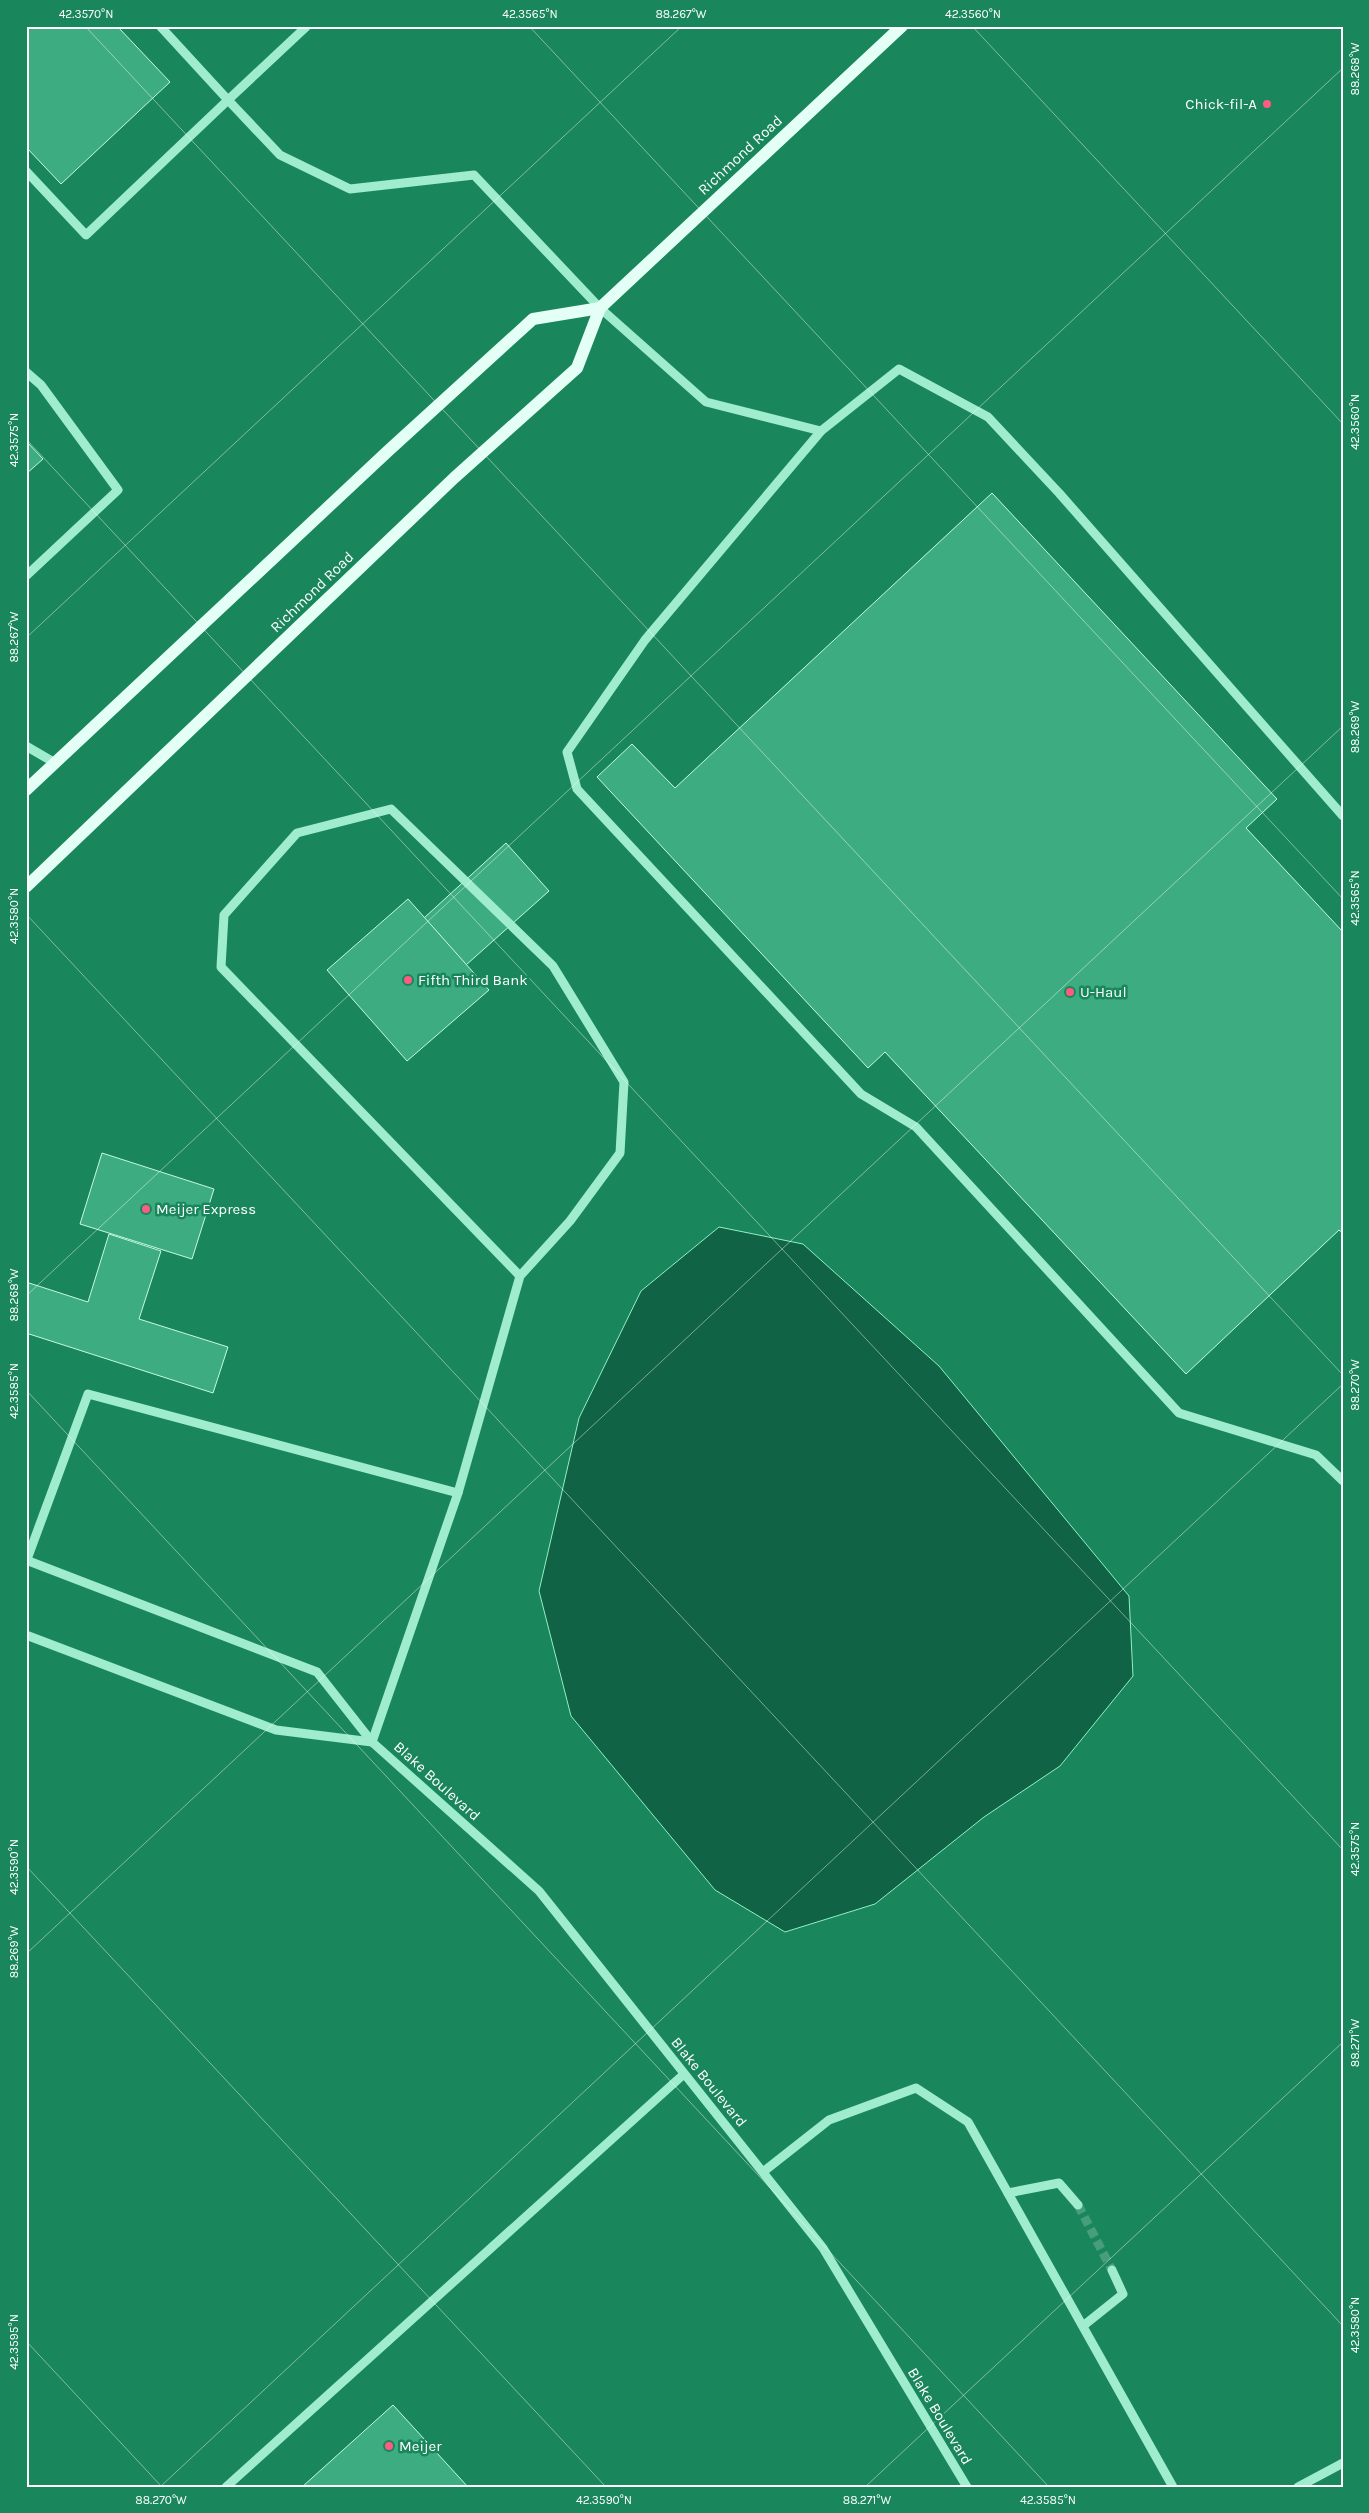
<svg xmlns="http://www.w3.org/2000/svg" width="1369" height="2513" viewBox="0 0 1369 2513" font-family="Karla,sans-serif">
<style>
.water{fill:#106344;stroke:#91efc9}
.building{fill:#3dad81;stroke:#c4f9e4}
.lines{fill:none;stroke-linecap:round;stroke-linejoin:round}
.minor-tunnel{stroke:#479e7d;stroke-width:9;stroke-dasharray:9 4.5;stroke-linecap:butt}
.minor{stroke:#9fecce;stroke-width:9}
.major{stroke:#e4fff6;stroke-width:12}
.ticks{fill:none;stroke:#fff;stroke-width:1;stroke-opacity:0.45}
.poi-dot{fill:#ff5a81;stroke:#19865c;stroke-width:2}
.labels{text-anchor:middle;stroke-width:5;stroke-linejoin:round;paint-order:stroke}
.poi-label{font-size:15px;fill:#fff;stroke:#19865c;text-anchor:start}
.street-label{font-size:15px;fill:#fff;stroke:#19865c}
.neatline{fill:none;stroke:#fff;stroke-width:2}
.ticks-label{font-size:12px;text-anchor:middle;fill:#fff}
</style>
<rect width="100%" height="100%" fill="#19865c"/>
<!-- water -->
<path class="water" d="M719,1227L803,1244L939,1366L1129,1596L1133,1676L1060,1766L984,1817L875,1904L785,1932L715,1890L571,1716L539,1591L579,1418L641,1291Z"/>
<!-- building -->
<g class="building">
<path d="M26,26H117L170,82L61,184L26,147Z"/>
<path d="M26,441L43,459L26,474Z"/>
<path d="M992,493L1277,799L1246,828L1343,932V1233L1339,1230L1186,1374L885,1052L868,1068L597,777L632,744L675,788Z"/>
<path d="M506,843L549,891L466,965L424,918Z"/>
<path d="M408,899L489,990L407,1061L327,970Z"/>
<path d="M102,1153L214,1189L192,1259L80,1224Z"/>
<path d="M109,1234L161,1251L139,1319L228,1347L213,1393L26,1333V1282L88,1302Z"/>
<path d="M393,2405L468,2487H302Z"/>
</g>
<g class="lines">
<!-- minor-tunnel -->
<path class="minor-tunnel" d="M1078,2205L1112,2270"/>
<!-- minor -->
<g class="minor">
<path d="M307,26L228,100L280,155L350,189L474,175L600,308L706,402L821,431L899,369L988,417L1059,493L1343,816"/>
<path d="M26,171L86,235L228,100L160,26"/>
<path d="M26,372L41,385L118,490L26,576"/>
<path d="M821,431L645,640L567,752L577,789L861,1094L916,1127L1179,1413L1316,1455L1343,1481"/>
<path d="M26,746L55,763"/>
<path d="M26,1560L317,1672L372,1742L539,1891L823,2248L967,2487"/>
<path d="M26,1562L88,1394L458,1493L520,1276L570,1221L620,1153L624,1082L553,966L391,809L297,833L224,915L221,967L520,1276"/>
<path d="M26,1635L276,1730L372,1742"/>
<path d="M372,1742L458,1493"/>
<path d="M763,2172L829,2120L916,2088L968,2122L1173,2487"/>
<path d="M1008,2193L1059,2183L1078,2205"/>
<path d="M1083,2326L1123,2294L1112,2270"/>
<path d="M226,2487L684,2074"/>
<path d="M1298,2487L1343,2463"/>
</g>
<!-- major -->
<g class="major">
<path d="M26,790L388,451L533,319L600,308"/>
<path d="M26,887L454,478L577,368L600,308L902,26"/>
</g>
</g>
<!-- ticks -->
<path class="ticks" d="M85,26L1343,1375M529,26L1343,899M972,26L1343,424M26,439L1343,1850M26,638L682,26M26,914L1343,2326M26,1296L1343,68M26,1390L1049,2487M26,1866L606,2487M26,1954L1343,726M26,2341L162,2487M160,2487L1343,1384M865,2487L1343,2042"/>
<!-- markers -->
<g class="poi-dot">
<circle cx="1267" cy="104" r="5"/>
<circle cx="408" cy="980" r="5"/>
<circle cx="1070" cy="992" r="5"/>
<circle cx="146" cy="1209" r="5"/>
<circle cx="389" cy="2446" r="5"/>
</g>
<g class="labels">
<!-- poi labels -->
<g class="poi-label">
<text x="1257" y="109" text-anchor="end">Chick-fil-A</text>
<text x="418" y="985">Fifth Third Bank</text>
<text x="1080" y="997">U-Haul</text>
<text x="156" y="1214">Meijer Express</text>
<text x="399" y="2451">Meijer</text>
</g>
<!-- street labels -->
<g class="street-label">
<text transform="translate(740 155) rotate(-43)" y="5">Richmond Road</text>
<text transform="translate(312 592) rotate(-44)" y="5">Richmond Road</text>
<text transform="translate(437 1781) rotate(42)" y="5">Blake Boulevard</text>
<text transform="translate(709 2082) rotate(51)" y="5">Blake Boulevard</text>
<text transform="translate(940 2416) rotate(59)" y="5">Blake Boulevard</text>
</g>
</g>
<!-- border -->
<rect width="1369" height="2513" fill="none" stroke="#19865c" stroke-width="55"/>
<rect x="28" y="28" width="1314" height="2458" class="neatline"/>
<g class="ticks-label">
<text x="86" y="18">42.3570°N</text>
<text x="530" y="18">42.3565°N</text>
<text x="681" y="18">88.267°W</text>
<text x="973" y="18">42.3560°N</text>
<text transform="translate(1355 69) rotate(-90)" y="4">88.268°W</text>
<text transform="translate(1355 422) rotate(-90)" y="4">42.3560°N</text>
<text transform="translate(14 440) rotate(-90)" y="4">42.3575°N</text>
<text transform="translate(14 637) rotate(-90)" y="4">88.267°W</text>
<text transform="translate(1355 727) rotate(-90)" y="4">88.269°W</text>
<text transform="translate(1355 898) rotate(-90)" y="4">42.3565°N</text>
<text transform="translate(14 916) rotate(-90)" y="4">42.3580°N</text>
<text transform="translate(14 1295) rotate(-90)" y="4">88.268°W</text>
<text transform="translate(1355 1385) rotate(-90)" y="4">88.270°W</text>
<text transform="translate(14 1391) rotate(-90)" y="4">42.3585°N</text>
<text transform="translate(1355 1849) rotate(-90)" y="4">42.3575°N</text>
<text transform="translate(14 1867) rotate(-90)" y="4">42.3590°N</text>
<text transform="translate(14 1952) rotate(-90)" y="4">88.269°W</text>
<text transform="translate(1355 2043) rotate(-90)" y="4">88.271°W</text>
<text transform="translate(1355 2325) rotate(-90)" y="4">42.3580°N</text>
<text transform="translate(14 2342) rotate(-90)" y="4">42.3595°N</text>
<text x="161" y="2504">88.270°W</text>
<text x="604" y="2504">42.3590°N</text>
<text x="867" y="2504">88.271°W</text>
<text x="1048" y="2504">42.3585°N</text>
</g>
</svg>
